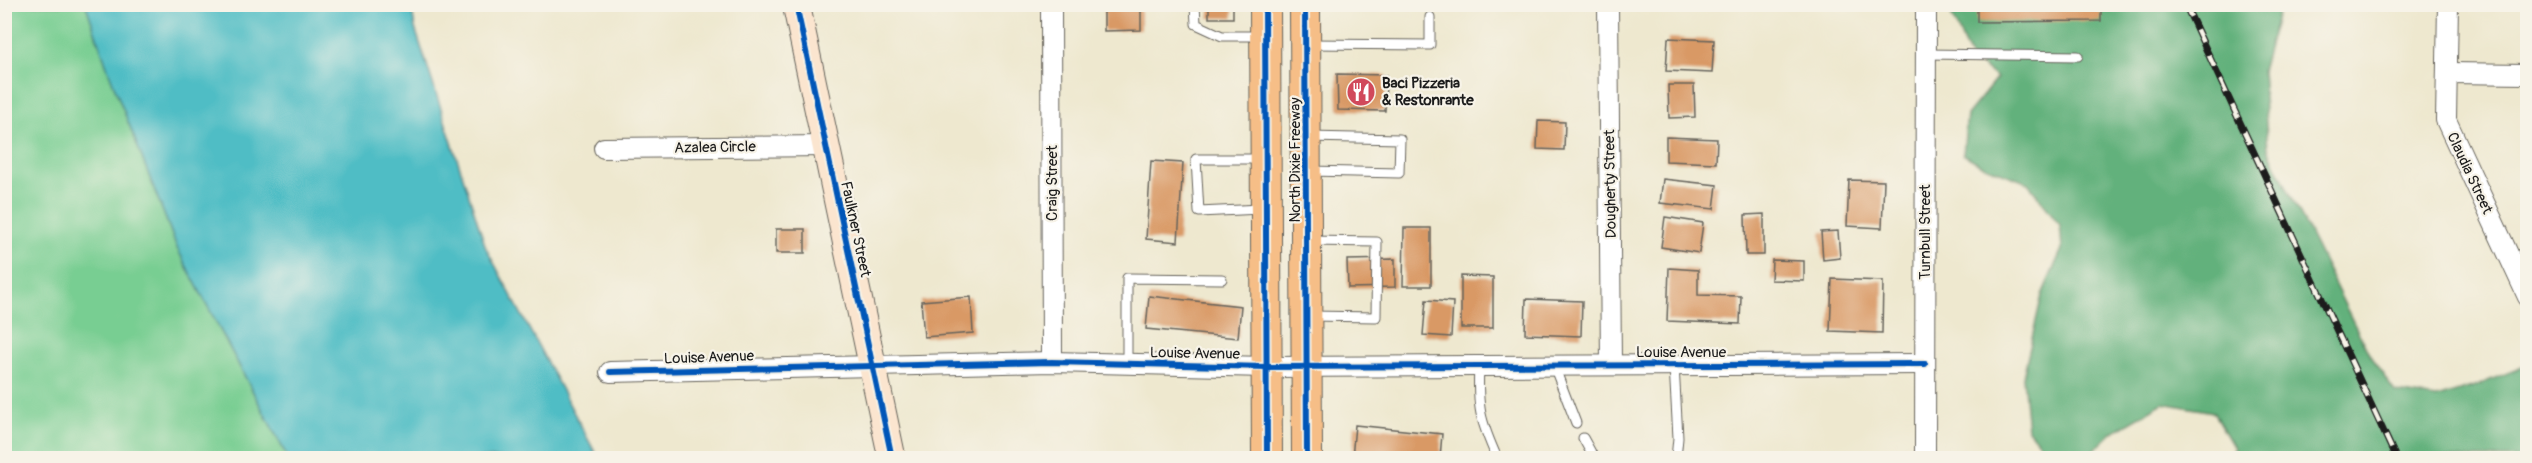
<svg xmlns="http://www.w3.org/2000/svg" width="2532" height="463" viewBox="0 0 2532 463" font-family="Pangolin,sans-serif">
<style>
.green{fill:#78ce92;stroke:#4a7557;stroke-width:1.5}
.forest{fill:#62b17c;stroke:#3f664c;stroke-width:1.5}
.water{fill:#4fbdc5;stroke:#366c70;stroke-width:1.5}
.building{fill:#d99965}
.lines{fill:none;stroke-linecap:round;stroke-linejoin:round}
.lane-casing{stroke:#66635b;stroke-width:11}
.street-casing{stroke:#66635b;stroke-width:22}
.secondary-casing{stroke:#66635b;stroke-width:29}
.primary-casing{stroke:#66635b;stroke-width:32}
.lane{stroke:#fff;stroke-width:9}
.street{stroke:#fff;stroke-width:20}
.secondary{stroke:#fbe5cf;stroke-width:27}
.primary{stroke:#f6be87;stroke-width:30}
.rail-casing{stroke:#1c1c1c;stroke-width:7}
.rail{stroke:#f7f3e8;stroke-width:4.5;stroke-dasharray:14;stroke-linecap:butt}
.cycleway-casing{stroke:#f7f3e8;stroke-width:10}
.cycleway{stroke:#0057b8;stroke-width:6}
.labels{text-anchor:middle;stroke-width:4.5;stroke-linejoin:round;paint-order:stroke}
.poi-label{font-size:15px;font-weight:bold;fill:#1c1c1c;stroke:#f7f3e8;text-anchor:start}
.street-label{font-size:15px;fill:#1c1c1c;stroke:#f7f3e8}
</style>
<rect width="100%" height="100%" fill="#f7f3e8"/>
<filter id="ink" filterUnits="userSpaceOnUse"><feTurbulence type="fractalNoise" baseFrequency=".0167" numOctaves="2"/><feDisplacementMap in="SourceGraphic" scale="12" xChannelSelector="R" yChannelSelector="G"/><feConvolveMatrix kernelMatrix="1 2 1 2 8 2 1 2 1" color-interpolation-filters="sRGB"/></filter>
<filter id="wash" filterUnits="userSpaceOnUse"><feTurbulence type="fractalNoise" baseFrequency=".008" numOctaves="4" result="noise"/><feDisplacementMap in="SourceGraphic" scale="24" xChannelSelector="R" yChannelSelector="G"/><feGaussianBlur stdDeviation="1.35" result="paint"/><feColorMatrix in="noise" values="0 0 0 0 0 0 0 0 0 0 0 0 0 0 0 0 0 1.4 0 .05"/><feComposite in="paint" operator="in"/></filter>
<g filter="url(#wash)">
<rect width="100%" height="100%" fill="#eee8cf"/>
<!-- green -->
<path class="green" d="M5,5H86L111,78L178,250L288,458H5Z"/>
<!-- forest -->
<path class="forest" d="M1947,5H2280L2262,71L2268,149L2370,356L2395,392L2437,398L2478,385L2527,365V458H2231L2234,448L2213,412L2163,403L2113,432L2086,458H2051L2028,430L2023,377L2042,295L2062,249L2060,225L2028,183L1980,164L1963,154L1967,115L1997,78L1970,57Z"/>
<!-- water -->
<path class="water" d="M86,5H411L415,28L486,248L598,458H288L178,250L111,78Z"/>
<g id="blocks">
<!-- building -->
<g class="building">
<path d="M1104,4H1141V30L1104,31Z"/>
<rect x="1209" y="4" width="24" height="14"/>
<path d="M1977,4H2101V21L1977,22Z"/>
<path d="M1668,38L1714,40L1712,73L1666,71Z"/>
<path d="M1337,74L1386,75L1385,111L1338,110Z"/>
<path d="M1668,85H1694L1695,117L1669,118Z"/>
<path d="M1538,121L1565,122L1564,150L1537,149Z"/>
<path d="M1666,137L1717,139L1716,163L1666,161Z"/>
<path d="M1151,161L1183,163L1178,242L1146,239Z"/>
<path d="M1663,179L1717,185L1714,209L1660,203Z"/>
<path d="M1849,180L1884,181L1882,228L1847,226Z"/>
<path d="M1764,214V255H1746L1745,215Z"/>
<path d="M1665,217L1703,223L1699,253L1661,247Z"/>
<path d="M1404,228H1431V286H1403Z"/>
<rect x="776" y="229" width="29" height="24"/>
<path d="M1838,231L1840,258L1823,260L1821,232Z"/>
<path d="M1395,259V287L1348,288L1347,260Z"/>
<path d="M1772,260L1804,261V281L1771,280Z"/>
<path d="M1669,268L1698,270V295L1741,296L1740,324L1667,321Z"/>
<path d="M1461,276L1493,277V328H1461Z"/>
<path d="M1832,279L1883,281L1882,333L1830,331Z"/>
<path d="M1149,296L1241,306L1238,338L1146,329Z"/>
<path d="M971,297L973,333L924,337L921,301Z"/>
<path d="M1526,299L1582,301L1581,336L1525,334Z"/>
<path d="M1426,300L1453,302L1451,337L1423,335Z"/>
<path d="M1355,425L1442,434L1440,458H1352Z"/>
</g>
</g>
</g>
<g filter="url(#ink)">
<use href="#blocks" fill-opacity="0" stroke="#66635b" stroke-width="1.5"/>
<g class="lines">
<!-- lane casing -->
<g class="lane-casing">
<g id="lane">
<path d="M1195,4L1196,24L1222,36H1261"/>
<path d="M1310,44L1430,45V17"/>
<path d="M1926,54L2078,56"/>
<path d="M1309,137L1400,139L1399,173L1310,171"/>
<path d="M1261,209L1199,212L1196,159H1263"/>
<path d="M1310,316L1376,317L1377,242L1310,241"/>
<path d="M1127,364V278L1222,279"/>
<path d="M1674,365L1678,438L1676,458"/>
<path d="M1479,366C1477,407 1480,420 1497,458"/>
<path d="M1554,366L1576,423"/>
<path d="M1583,438L1594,458"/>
</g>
</g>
<!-- street casing -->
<g class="street-casing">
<g id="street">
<path d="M1051,4L1052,362"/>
<path d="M1608,4L1611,364"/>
<path d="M2448,4L2446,120L2528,297"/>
<path d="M2448,73L2528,74"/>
<path d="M604,148L826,146"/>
<path d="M610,372L1052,362L1267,367L1925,364"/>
<path d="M1925,458L1926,4"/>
</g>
</g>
<!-- secondary casing -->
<g class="secondary-casing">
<path id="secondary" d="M796,4L892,458"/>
</g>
<!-- primary casing -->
<g class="primary-casing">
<g id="primary">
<path d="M1265,4L1267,458"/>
<path d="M1305,4L1307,458"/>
</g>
</g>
<!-- lane -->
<use href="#lane" class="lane"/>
<!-- street -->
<use href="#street" class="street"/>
<!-- secondary -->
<use href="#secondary" class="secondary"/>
<!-- primary -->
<use href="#primary" class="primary"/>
<!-- rail casing -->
<g class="rail-casing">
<path id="rail" d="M2185,4L2396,458"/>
</g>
<!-- rail -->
<use href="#rail" class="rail"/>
<!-- cycleway casing -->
<g class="cycleway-casing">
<g id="cycleway">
<path d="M796,4L892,458"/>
<path d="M1265,4L1267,458"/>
<path d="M1305,4L1307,458"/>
<path d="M610,372L1052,362L1267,367L1925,364"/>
</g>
</g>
<!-- cycleway -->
<use href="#cycleway" class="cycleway"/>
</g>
</g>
<!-- icons -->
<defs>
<g id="restaurant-disc" transform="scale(1.5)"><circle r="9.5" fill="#d1495b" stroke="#f7f3e8"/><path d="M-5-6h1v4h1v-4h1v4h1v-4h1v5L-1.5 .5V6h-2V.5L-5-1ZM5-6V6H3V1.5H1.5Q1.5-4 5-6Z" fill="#fff"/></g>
</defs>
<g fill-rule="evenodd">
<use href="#restaurant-disc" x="1361" y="92"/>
</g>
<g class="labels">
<!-- poi labels -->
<g class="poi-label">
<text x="1382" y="88">Baci Pizzeria<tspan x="1382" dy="17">&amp; Restonrante</tspan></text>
</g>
<!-- street labels -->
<g class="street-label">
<text transform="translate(715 147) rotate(-1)" y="5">Azalea Circle</text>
<text transform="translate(1295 160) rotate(-90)" y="5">North Dixie Freeway</text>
<text transform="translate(2470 173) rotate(65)" y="5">Claudia Street</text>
<text transform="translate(1052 183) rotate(-90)" y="5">Craig Street</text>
<text transform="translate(1610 184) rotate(-91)" y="5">Dougherty Street</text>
<text transform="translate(856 229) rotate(78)" y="5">Faulkner Street</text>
<text transform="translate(1925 232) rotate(-90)" y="5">Turnbull Street</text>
<text x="1681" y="357">Louise Avenue</text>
<text transform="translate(1195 353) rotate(1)" y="5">Louise Avenue</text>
<text transform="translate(709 357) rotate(-2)" y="5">Louise Avenue</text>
</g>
</g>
<!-- margin -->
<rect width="2532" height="463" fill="none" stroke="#f7f3e8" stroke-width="24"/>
</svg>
